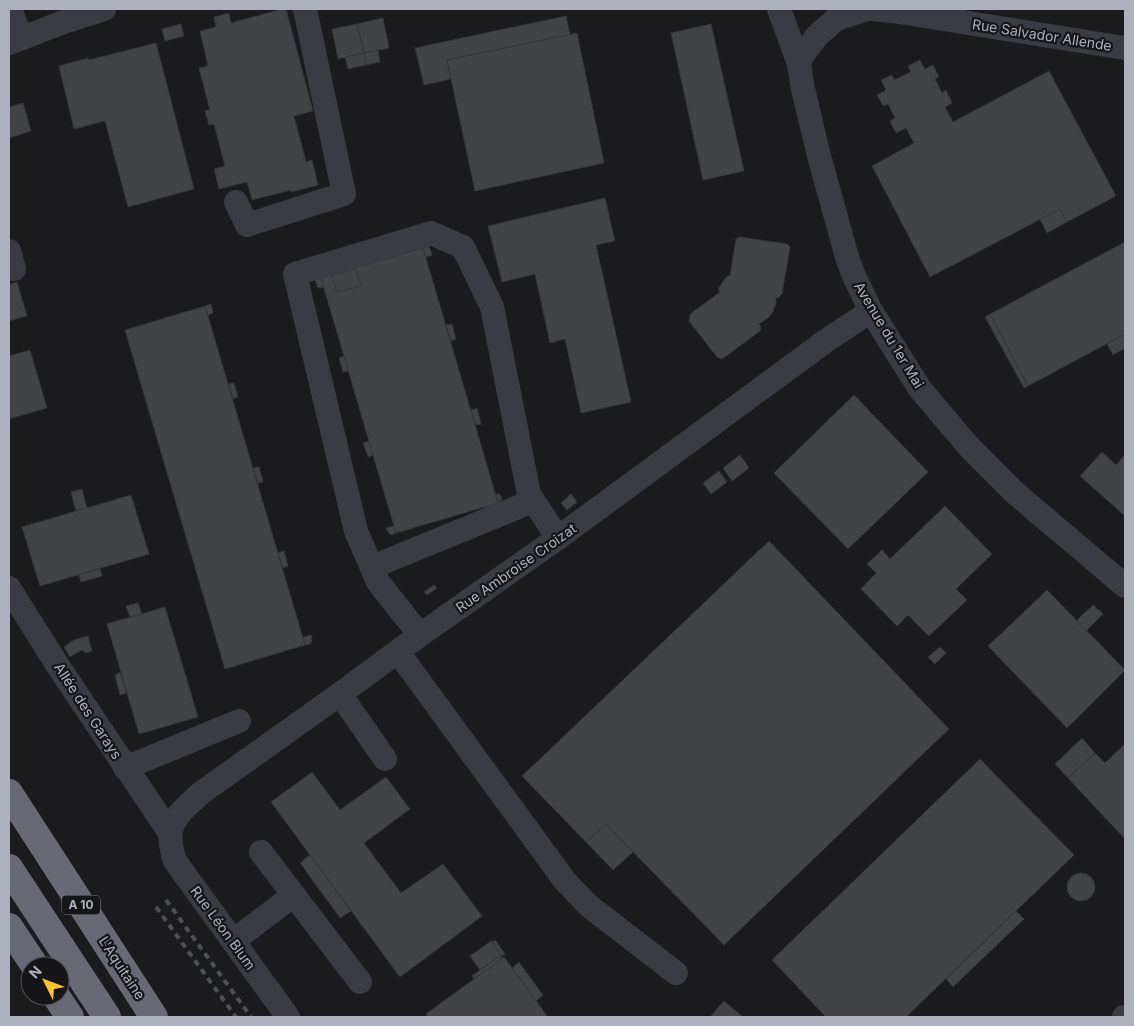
<svg xmlns="http://www.w3.org/2000/svg" width="1134" height="1026" viewBox="0 0 1134 1026" font-family="Inter,sans-serif">
<style>
.building{fill:#424347;stroke:#353539}
.lines{fill:none;stroke-linecap:round;stroke-linejoin:round}
.minor{stroke:#3b3c43;stroke-width:24}
.highway{stroke:#676a74;stroke-width:28}
.rail{stroke:#4e5058;stroke-width:4;stroke-dasharray:6 5;stroke-linecap:butt}
.labels{text-anchor:middle;stroke-width:4.5;stroke-linejoin:round;paint-order:stroke}
.shield{fill:#161618;stroke:#80828c;stroke-width:1}
.shield-label{font-size:12px;font-weight:bold;fill:#adb1bd}
.street-label{font-size:14px;fill:#adb1bd;stroke:#161618}
</style>
<rect width="100%" height="100%" fill="#1b1b1d"/>
<!-- building -->
<g class="building">
<path d="M282,9H286L313,111L294,116L306,162L312,160L318,185L291,192V190L252,200L247,182L219,189L214,169L225,166L214,124L209,125L205,111L210,110L199,68L208,66L200,31L216,27L214,17L229,13L231,23Z"/>
<path d="M566,16L570,35L447,60L451,79L424,85L415,48Z"/>
<path d="M383,18L389,48L364,53L357,24Z"/>
<path d="M181,24L184,36L165,41L162,29Z"/>
<path d="M357,24L364,53L338,59L332,29Z"/>
<path d="M711,24L744,171L703,180L671,33Z"/>
<path d="M577,33L604,163L475,191L447,60Z"/>
<path d="M156,43L194,189L128,207L105,121L74,129L59,66L88,58L89,60Z"/>
<path d="M378,50L380,62L366,65L364,53Z"/>
<path d="M364,53L366,65L348,69L345,57Z"/>
<path d="M920,60L925,69L933,65L939,77L935,79L942,93L946,90L952,103L945,107L953,122L1049,71L1116,196L1067,222L1060,209L930,277L872,166L914,143L906,128L896,133L890,121L895,118L888,104L883,106L877,95L886,90L881,80L892,75L894,80L911,72L908,66Z"/>
<path d="M23,103L31,131L9,138V107Z"/>
<path d="M605,198L615,241L596,245L631,402L581,413L565,339L550,343L535,274L502,282L488,226Z"/>
<path d="M1060,209L1067,222L1047,233L1040,219Z"/>
<path d="M740,237L787,244L790,247L782,294L778,298L776,297V303L773,312L768,318L759,324L761,327L760,331L722,359L717,357L689,321L690,314L720,292L718,289L727,276H730L736,239Z"/>
<path d="M1125,242V334L1028,386L990,314Z"/>
<path d="M429,246L432,255L426,257L423,248Z"/>
<path d="M423,248L498,503L396,533L321,278Z"/>
<path d="M356,269L361,286L337,292L332,275Z"/>
<path d="M321,278L324,287L318,288L315,280Z"/>
<path d="M17,282L27,316L9,321V285Z"/>
<path d="M211,304L213,313L208,315L205,306Z"/>
<path d="M205,306L305,645L225,669L125,330Z"/>
<path d="M990,314L1028,386L1024,388L985,317Z"/>
<path d="M452,324L456,339L451,341L446,325Z"/>
<path d="M1125,334V348L1113,355L1107,344Z"/>
<path d="M30,350L47,408L9,419V356Z"/>
<path d="M344,356L348,371L343,372L339,358Z"/>
<path d="M234,383L238,397L233,399L229,384Z"/>
<path d="M854,395L928,472L848,549L774,473Z"/>
<path d="M477,408L481,424L476,425L471,410Z"/>
<path d="M369,441L373,455L368,457L363,443Z"/>
<path d="M1102,452L1116,465L1125,455V516L1080,476Z"/>
<path d="M740,455L749,468L732,481L723,468Z"/>
<path d="M259,467L263,482L258,483L253,468Z"/>
<path d="M719,471L727,482L711,494L703,483Z"/>
<path d="M82,489L87,508L76,511L71,492Z"/>
<path d="M496,494H499L501,496L502,499L498,503Z"/>
<path d="M571,494L577,502L567,510L561,503Z"/>
<path d="M131,495L149,554L40,586L22,527Z"/>
<path d="M945,506L992,554L956,589L967,600L929,636L908,615L897,626L861,589L876,573L867,564L882,550L890,559Z"/>
<path d="M394,526L396,533L391,535L388,532L386,528Z"/>
<path d="M769,541L949,729L724,945L606,824L586,842L522,776Z"/>
<path d="M284,551L288,566L283,568L278,553Z"/>
<path d="M100,569L102,576L81,582L79,575Z"/>
<path d="M434,585L437,588L427,595L424,592Z"/>
<path d="M1047,590L1125,670L1067,728L988,646Z"/>
<path d="M138,603L142,614L130,617L126,606Z"/>
<path d="M1093,605L1103,614L1086,631L1076,621Z"/>
<path d="M165,607L198,717L139,734L107,624Z"/>
<path d="M311,635L312,640L310,644L305,645L303,637Z"/>
<path d="M88,636L92,651L86,653L82,650L70,657L64,647L74,640Z"/>
<path d="M940,647L946,653L935,664L928,657Z"/>
<path d="M120,672L127,693L120,695L115,675Z"/>
<path d="M1082,738L1095,753L1068,778L1055,764Z"/>
<path d="M1125,744V839L1068,778L1095,753L1105,763Z"/>
<path d="M980,759L1074,855L906,1017H826L772,960Z"/>
<path d="M312,772L340,810L386,777L410,809L364,843L401,893L443,864L482,916L400,977L271,802Z"/>
<path d="M606,824L633,852L613,870L586,842Z"/>
<path d="M310,855L351,911L340,918L300,863Z"/>
<circle cx="1081" cy="887" r="14"/>
<path d="M1016,911L1024,919L953,987L946,979Z"/>
<path d="M495,940L505,954L501,957L492,942Z"/>
<path d="M491,941L501,955L480,970L470,956Z"/>
<path d="M500,956L503,959L474,979L472,976Z"/>
<path d="M504,957L548,1017H428L426,1014Z"/>
<path d="M519,962L543,995L536,1001L512,968Z"/>
<path d="M724,1001L743,1017H710Z"/>
</g>
<g class="lines">
<!-- minor -->
<g class="minor">
<path d="M10,9L21,38"/>
<path d="M779,9L799,64L803,89L819,156L847,257L854,276L871,311L920,389L970,448L1014,492L1125,586"/>
<path d="M871,9L893,11L1125,48"/>
<path d="M9,43L64,22L104,9"/>
<path d="M799,64L802,56L817,36L836,19L867,9"/>
<path d="M236,202L247,225L344,194L305,9"/>
<path d="M9,251L14,269"/>
<path d="M372,567L533,501"/>
<path d="M9,588L58,666L170,833"/>
<path d="M420,635L378,582L356,531L295,274L431,233L463,247L492,307L529,494L558,538"/>
<path d="M398,652L565,881L589,906L676,973"/>
<path d="M340,694L385,759"/>
<path d="M125,768L239,721"/>
<path d="M261,852L360,982"/>
<path d="M233,941L294,895"/>
<path d="M288,1017L175,861C163,825 175,817 201,793L340,694L420,635L558,538L827,340L871,311"/>
<path d="M1124,1017H1125"/>
</g>
<!-- highway -->
<g class="highway">
<path d="M9,793L154,1017"/>
<path d="M9,868L107,1017"/>
<path d="M9,927L35,966"/>
<path d="M56,996L70,1017"/>
</g>
<!-- rail -->
<g class="rail">
<path d="M166,900L251,1017"/>
<path d="M156,907L236,1017"/>
</g>
</g>
<g class="labels">
<!-- shield labels -->
<rect class="shield" x="62" y="895.5" width="38" height="19" rx="4"/>
<g class="shield-label">
<text x="81" y="909">A 10</text>
</g>
<!-- street labels -->
<g class="street-label">
<text transform="translate(1042 35) rotate(9)" y="5">Rue Salvador Allende</text>
<text transform="translate(889 335) rotate(59)" y="5">Avenue du 1er Mai</text>
<text transform="translate(516 568) rotate(-35)" y="5">Rue Ambroise Croizat</text>
<text transform="translate(88 711) rotate(57)" y="5">Allée des Garays</text>
<text transform="translate(223 928) rotate(54)" y="5">Rue Léon Blum</text>
<text transform="translate(122 968) rotate(57)" y="5">L'Aquitaine</text>
</g>
</g>
<!-- border -->
<rect width="1134" height="1026" fill="none" stroke="#adb1bd" stroke-width="20"/>
<!-- north arrow -->
<g transform="translate(45 981) rotate(312)"><circle r="24" fill="#161618" stroke="#52545a"/>
<path d="M0-4L9 19L0 12L-9 19Z" fill="#fcc434"/>
<text y="-8" font-size="14" font-weight="bold" text-anchor="middle" fill="#adb1bd">N</text>
</g>
</svg>
